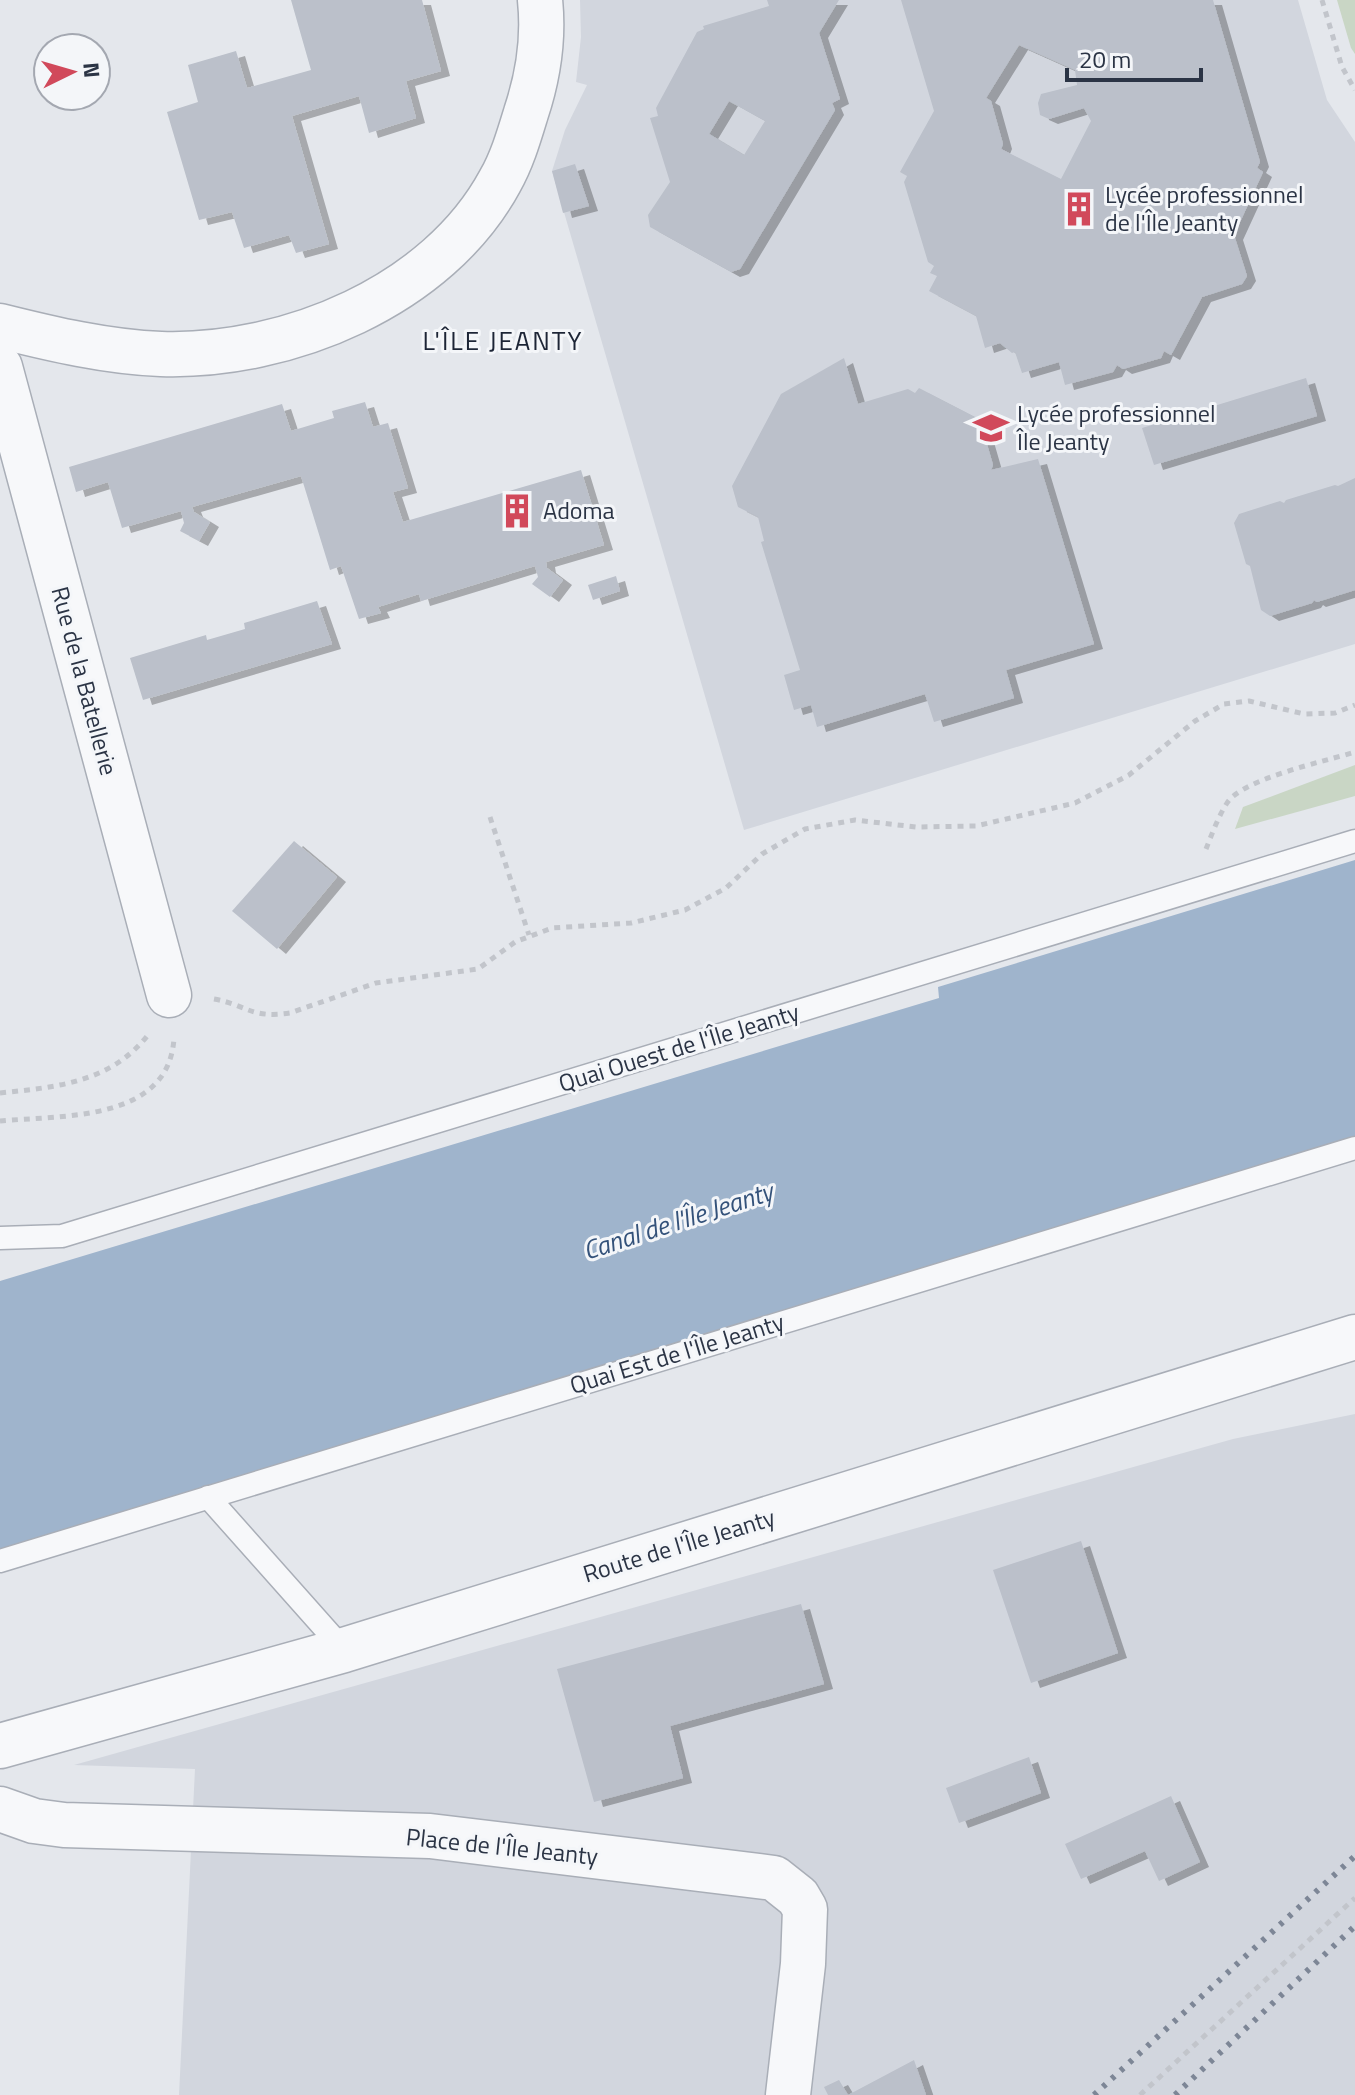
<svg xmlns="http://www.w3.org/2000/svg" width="1355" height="2095" viewBox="0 0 1355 2095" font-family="'Titillium Web',sans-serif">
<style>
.built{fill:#d2d6de}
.green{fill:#c9d6c5}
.water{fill:#9fb4cc}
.building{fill:#bbc0ca;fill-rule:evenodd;filter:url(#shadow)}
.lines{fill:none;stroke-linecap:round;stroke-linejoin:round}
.lane-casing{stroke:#a9aeb7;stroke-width:25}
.street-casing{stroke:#a9aeb7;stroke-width:47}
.path{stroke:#c2c5cb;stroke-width:5;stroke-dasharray:6 6;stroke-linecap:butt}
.lane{stroke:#f7f8fa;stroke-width:22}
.street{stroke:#f7f8fa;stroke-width:44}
.rail{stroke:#7d8696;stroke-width:6;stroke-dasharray:4 8;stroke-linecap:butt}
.labels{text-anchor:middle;stroke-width:6;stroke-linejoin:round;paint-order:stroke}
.poi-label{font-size:24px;fill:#2b3445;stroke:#f4f6f9;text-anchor:start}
.street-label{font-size:24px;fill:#2b3445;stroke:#f4f6f9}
.neighbourhood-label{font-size:26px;letter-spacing:2px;fill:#1d2536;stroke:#f4f6f9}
.water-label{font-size:26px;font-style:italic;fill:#34527a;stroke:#f4f6f9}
</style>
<defs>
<filter id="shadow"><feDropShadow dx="9" dy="5" stdDeviation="0" flood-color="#0004"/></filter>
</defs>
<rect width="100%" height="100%" fill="#e4e7ec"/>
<!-- built -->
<g class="built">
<path d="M580,0H1298L1327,100L1355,142V644L744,830L552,171L565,130L587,85L576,82L581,37Z"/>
<path d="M1355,1414V2095H179L195,1769L74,1765L1233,1439Z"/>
</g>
<!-- green -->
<g class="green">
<path d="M1337,0H1355V54L1351,48Z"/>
<path d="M1355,765V796L1235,829L1243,807Z"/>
</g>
<!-- water -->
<path class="water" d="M1355,860V1137C904,1278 451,1411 0,1549V1281L939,998L938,987Z"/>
<!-- building -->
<g class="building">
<path d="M291,0H422L441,71L406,81L416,118L369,133L359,96L292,116L329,244L296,253L289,235L244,248L232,212L199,220L167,112L198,102L188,65L236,51L247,88L311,70Z"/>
<path d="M767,0H839L819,33L840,99L832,103L835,110L740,269L731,272L650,227L648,215L670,182L650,118L658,116L656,108L697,32L704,29L703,26L769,6ZM729,101L765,121L744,155L709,134Z"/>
<path d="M901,0H1213L1260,162L1257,168L1263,172L1234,235L1247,276L1242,284L1202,297L1171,355L1164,351L1161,358L1123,369L1117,365L1113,372L1065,385L1059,362L1022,373L1015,352L1012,353L1000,343L985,348L976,316L929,291L937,276L930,273L934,266L928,262L904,182L907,176L900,172L934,111ZM1019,45L1075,70L1077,85L1041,94L1038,103L1040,115L1049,119L1084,108L1091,121L1061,179L1001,149L1003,144L991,101L986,98Z"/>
<path d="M575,164L589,206L563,213L552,171Z"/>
<path d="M844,358L858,404L908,389L915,393L919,388L981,420L979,426L982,427L993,465L991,470L1038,459L1094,644L1006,670L1014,698L934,722L925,694L817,727L811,705L794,710L784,675L800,670L761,542L764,541L758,517L738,507L732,486L781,394Z"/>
<path d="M1306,378L1317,416L1154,465L1142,428Z"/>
<path d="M365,402L373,427L388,423L408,488L393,492L403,522L581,470L604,545L546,562L547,568L563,580L550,597L532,584L538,577L535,566L421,601L419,594L378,607L381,613L359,619L341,566L330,570L301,476L192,507L194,512L210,522L199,541L180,531L184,523L181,511L122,528L108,482L76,492L69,467L282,404L291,431L334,418L332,411Z"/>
<path d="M1355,478V590L1317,602L1314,600L1312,603L1270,616L1261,610L1250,566L1246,564L1234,523L1239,514L1280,501L1284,503L1286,500L1335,485L1338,486Z"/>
<path d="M616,576L620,591L593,600L588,585Z"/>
<path d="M317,601L332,644L143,700L130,658L206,635L207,640L245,629L244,623Z"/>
<path d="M294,841L337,877L277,949L232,911Z"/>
<path d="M1081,1541L1118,1653L1031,1683L993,1570Z"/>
<path d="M801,1604L824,1684L670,1726L683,1778L594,1802L557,1669Z"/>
<path d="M1029,1757L1041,1793L959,1823L946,1788Z"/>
<path d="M1171,1796L1200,1862L1159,1881L1145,1851L1081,1879L1065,1844Z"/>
<path d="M914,2060L926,2095H828L824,2087L839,2080L848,2095Z"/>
</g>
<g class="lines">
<!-- lane casing -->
<g class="lane-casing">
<g id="lane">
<path d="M0,1238L62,1236L1355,841"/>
<path d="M208,1497L344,1650"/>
<path d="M0,1561L1355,1148"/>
</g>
</g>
<!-- street casing -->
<g class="street-casing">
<g id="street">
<path d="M0,326C52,339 107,352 161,354C287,358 438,296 500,181C512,160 519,136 526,113C538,77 544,38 540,0"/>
<path d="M0,367L169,995"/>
<path d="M0,1746L344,1650L1355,1337"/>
<path d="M0,1809L34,1821L64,1825L430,1836L774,1878L798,1897L805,1909L803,1964L788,2095"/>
</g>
</g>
<!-- path -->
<g class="path">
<path d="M1322,0L1342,67L1355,90"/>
<path d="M490,817L529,935"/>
<path d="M1206,849C1212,834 1218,817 1227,803C1242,779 1326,761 1355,752"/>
<path d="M214,999C247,1005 251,1019 290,1013L376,983L478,969L515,942L552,928L631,923L685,910L726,888L762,854L805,829L855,820L916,827L976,826L1075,803L1129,775L1195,721L1224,704L1249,701L1304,714L1335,713L1355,705"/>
<path d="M0,1093C56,1087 110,1083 148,1035"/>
<path d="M0,1121C63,1115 169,1122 174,1038"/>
<path d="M1140,2095L1355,1898"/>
</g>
<!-- lane -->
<use href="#lane" class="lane"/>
<!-- street -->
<use href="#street" class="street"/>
<!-- rail -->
<g class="rail">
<path d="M1094,2095L1355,1856"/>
<path d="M1175,2095L1355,1926"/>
</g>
</g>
<!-- icons -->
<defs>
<g id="building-bare" transform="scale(2.76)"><path d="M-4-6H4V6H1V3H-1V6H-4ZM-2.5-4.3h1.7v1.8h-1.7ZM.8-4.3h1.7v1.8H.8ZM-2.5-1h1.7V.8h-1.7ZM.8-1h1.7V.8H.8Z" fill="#d1495b" stroke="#f4f6f9" stroke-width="2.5" paint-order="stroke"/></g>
<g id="school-bare" transform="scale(2.76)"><path d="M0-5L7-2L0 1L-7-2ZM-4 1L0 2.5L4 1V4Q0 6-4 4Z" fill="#d1495b" stroke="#f4f6f9" stroke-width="2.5" paint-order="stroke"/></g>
</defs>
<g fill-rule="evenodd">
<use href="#building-bare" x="1079" y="209"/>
<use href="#school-bare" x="991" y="428"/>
<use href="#building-bare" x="517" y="511"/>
</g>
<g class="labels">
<!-- poi labels -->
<g class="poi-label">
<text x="1105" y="203">Lycée professionnel<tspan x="1105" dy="28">de l'Île Jeanty</tspan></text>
<text x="1017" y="422">Lycée professionnel<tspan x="1017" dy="28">Île Jeanty</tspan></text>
<text x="543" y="519">Adoma</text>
</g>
<!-- street labels -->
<g class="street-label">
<text transform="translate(84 681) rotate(75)" y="8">Rue de la Batellerie</text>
<text transform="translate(679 1048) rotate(-17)" y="8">Quai Ouest de l'Île Jeanty</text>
<text transform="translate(677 1354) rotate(-17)" y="8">Quai Est de l'Île Jeanty</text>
<text transform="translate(679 1546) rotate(-17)" y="8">Route de l'Île Jeanty</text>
<text transform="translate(502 1847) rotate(6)" y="8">Place de l'Île Jeanty</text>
</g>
<!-- neighbourhood labels -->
<g class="neighbourhood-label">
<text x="503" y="350">L'ÎLE JEANTY</text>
</g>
<!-- water labels -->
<g class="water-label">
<text transform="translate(678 1221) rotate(-18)" y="9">Canal de l'Île Jeanty</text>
</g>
</g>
<!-- north arrow -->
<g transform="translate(72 72) rotate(85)"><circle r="38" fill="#f4f6f9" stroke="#a4a8b1" stroke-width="2"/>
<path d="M0-6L14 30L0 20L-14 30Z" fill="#d1495b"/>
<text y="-12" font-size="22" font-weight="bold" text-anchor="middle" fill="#2b3445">N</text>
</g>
<!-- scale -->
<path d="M1067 68v12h134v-12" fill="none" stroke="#2b3445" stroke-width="4"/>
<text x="1079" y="68" font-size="24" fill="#2b3445" stroke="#f4f6f9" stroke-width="6" paint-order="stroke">20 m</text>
</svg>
